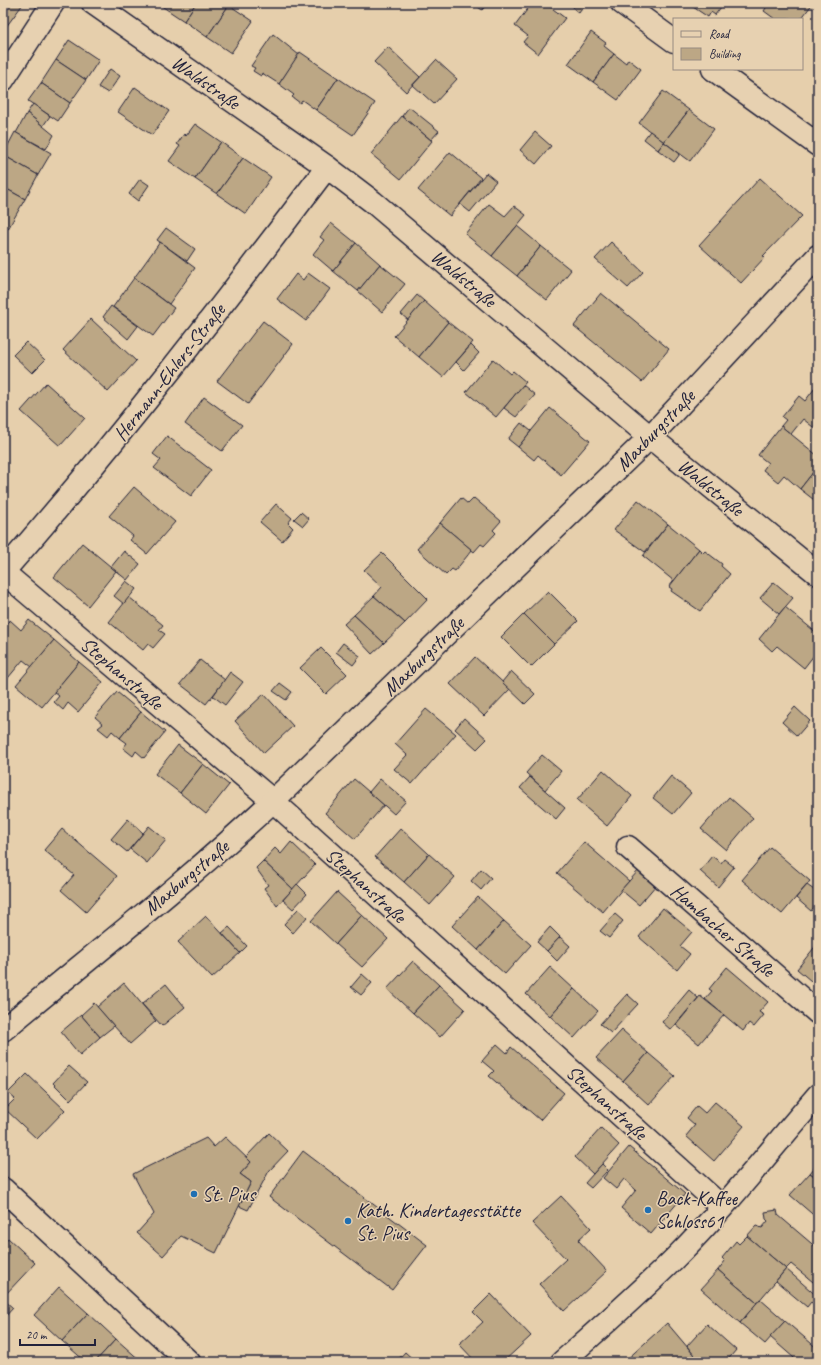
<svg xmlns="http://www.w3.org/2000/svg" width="821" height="1365" viewBox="0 0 821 1365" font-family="Caveat,sans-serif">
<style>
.building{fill:#bca785;stroke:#22223b}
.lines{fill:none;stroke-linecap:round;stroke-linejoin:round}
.minor-casing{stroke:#22223b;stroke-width:25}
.tertiary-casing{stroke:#22223b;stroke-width:25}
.minor{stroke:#e7d1b1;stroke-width:22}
.tertiary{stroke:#e7d1b1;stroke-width:22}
.poi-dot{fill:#1f6fb2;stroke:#e7d1b1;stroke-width:1.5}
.labels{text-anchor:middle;stroke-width:3;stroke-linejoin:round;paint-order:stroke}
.street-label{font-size:20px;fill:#22223b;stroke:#e7d1b1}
.poi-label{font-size:20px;fill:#22223b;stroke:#e7d1b1;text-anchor:start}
</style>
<rect width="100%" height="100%" fill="#e6cfac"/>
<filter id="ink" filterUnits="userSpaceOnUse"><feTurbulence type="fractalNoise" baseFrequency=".025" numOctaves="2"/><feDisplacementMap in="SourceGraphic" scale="8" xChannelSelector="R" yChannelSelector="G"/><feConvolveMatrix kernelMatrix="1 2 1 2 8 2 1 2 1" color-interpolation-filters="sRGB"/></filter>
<g filter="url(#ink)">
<!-- building -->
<g class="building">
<path d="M3,3L23,4L3,31Z"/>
<path d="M161,3H196L184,21L160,5Z"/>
<path d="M196,3H226L229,5L207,37L184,21Z"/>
<path d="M473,3H488L482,10Z"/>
<path d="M532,3H545L565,18L538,54L523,42L528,36L515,26Z"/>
<path d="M576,3H586L579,13L573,8Z"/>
<path d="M687,3H724L715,15L711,12L708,17Z"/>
<path d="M769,3H813L801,19H775L764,11Z"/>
<path d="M229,5L253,21L231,53L207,37Z"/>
<path d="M591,32L606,43L604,46L614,54L593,82L568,64Z"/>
<path d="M273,34L299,55L279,84L262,73L261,76L253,71L255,68L251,66Z"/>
<path d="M69,40L99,60L86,80L56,60Z"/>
<path d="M388,47L420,77L406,92L374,62Z"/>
<path d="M300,52L338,78L316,110L302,100L300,103L292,97L294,95L279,84Z"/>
<path d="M614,54L626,63L628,59L641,69L618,100L593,82Z"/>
<path d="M56,60L86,80L70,103L41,83Z"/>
<path d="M436,60L457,79L434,104L413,85Z"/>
<path d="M110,69L120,76L108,93L98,87Z"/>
<path d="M338,78L375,103L353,135L316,110Z"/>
<path d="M41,83L70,103L58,121L28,101Z"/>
<path d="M135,87L169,111L152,135L118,112Z"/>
<path d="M663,91L689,110L664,142L639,123Z"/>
<path d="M33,104L50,116L43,126L27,113Z"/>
<path d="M409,107L439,131L431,140L402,116Z"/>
<path d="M689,110L714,129L690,161L664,142Z"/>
<path d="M27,113L54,135L46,149L16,133Z"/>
<path d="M402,116L432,141L401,179L371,154Z"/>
<path d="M195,124L221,142L195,179L169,161L180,146L177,144L184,134L186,136Z"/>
<path d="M650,131L664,142L658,150L644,139Z"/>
<path d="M15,132L51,153L38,175L3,155Z"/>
<path d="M535,132L551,146L536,164L520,150Z"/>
<path d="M221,142L243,158L217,194L195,179Z"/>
<path d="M664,142L680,154L674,162L658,150Z"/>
<path d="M450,152L481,178L450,216L418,190Z"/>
<path d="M3,155L38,175L25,199L3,187Z"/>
<path d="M243,158L271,177L246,214L217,194Z"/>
<path d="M486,173L496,181L470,212L460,204Z"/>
<path d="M760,178L802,216L763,256L765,257L741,283L699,245Z"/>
<path d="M140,179L149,185L138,201L129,194Z"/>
<path d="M3,187L25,199L8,229L3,226Z"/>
<path d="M489,204L505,216L514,206L526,215L492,256L465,234Z"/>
<path d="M331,223L356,243L333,271L313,254L324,240L320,237Z"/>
<path d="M517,226L541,246L517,276L492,256Z"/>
<path d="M166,228L195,249L187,261L157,240Z"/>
<path d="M160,242L195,268L169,304L134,278Z"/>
<path d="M611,242L643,272L628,288L595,259Z"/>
<path d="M356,243L380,264L358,291L333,271Z"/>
<path d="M541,246L571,270L547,300L517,276Z"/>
<path d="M380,264L405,284L382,312L358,291Z"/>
<path d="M308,273L330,289L306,321L277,299L296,274L303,280Z"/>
<path d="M134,278L174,308L153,336L113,307Z"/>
<path d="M601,293L669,349L642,382L574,326Z"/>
<path d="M417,295L424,301L408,320L401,314Z"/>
<path d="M424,301L448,322L419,357L394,336Z"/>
<path d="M111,306L138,326L128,339L103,317Z"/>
<path d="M91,319L136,361L108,392L63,350Z"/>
<path d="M263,321L293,344L248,404L217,381Z"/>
<path d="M448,322L473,342L443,377L419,357Z"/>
<path d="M26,342L45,360L32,373L13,355Z"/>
<path d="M471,345L479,353L464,370L456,362Z"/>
<path d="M493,359L510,374L513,371L526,382L496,417L466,392Z"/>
<path d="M46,383L85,418L60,446L21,411Z"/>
<path d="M818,384V431L803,419L791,434L781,426L786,420L782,417L799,396L805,401Z"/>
<path d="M523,385L535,395L516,417L504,408Z"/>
<path d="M204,397L242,425L222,451L185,424Z"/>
<path d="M550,408L590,441L561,475L538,455L534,460L518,447Z"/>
<path d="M521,423L531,431L518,447L508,439Z"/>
<path d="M781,426L818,456V466L800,489L784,475L778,482L763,470L768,463L758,455Z"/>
<path d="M167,436L211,470L191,496L154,468L161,460L153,454Z"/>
<path d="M818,466V503L800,489Z"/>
<path d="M134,487L175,522L147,554L130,540L133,536L109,516Z"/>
<path d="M461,498L468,504L474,498L501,521L493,530L496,533L484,546L481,544L474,552L440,523Z"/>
<path d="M638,500L668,524L645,552L614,530Z"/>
<path d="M276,504L292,518L288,523L293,528L282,541L260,522Z"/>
<path d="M301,512L309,519L303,526L294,519Z"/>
<path d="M440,523L472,550L455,571L452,569L446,575L417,549Z"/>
<path d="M668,524L699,549L674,581L643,556Z"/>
<path d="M82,543L116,571L88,606L54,577Z"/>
<path d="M699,549L703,553L705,551L722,564L721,566L730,574L700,611L671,591L672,589L669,587Z"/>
<path d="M124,551L140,564L127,580L111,567Z"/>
<path d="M382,553L428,599L405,623L374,596L382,587L364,570Z"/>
<path d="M126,581L136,589L124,604L114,596Z"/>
<path d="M774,582L793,598L779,614L760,598Z"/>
<path d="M548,591L578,621L554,644L524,614Z"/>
<path d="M374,596L405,623L384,643L354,615Z"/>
<path d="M129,597L163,625L159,630L165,634L153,648L148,644L143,650L109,622Z"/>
<path d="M785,607L818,634V650L804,668L777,646L772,651L759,639Z"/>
<path d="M524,614L554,644L531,667L501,637Z"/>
<path d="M354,615L384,643L372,654L344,624Z"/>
<path d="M10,620L21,630L29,620L54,640L32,667L23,660L3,684V628Z"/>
<path d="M54,640L79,662L42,707L16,685Z"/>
<path d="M343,643L360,656L353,665L336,652Z"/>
<path d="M321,648L347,674L326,694L300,668Z"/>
<path d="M475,657L510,689L484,716L450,684Z"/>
<path d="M200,660L225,680L206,704L180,684Z"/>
<path d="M79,662L103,682L78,712L68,703L63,710L54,702L59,696L54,692Z"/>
<path d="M511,671L535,694L525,704L502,682Z"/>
<path d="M230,672L243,682L225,705L213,696Z"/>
<path d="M280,683L292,692L286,700L273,691Z"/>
<path d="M117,692L141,712L120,738L112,731L108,736L98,728L103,724L95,717Z"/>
<path d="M264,694L293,726L264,753L235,721Z"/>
<path d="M795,707L810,721L797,736L782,722Z"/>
<path d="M426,709L456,734L412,784L394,769L407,755L395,744Z"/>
<path d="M141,712L165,732L144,758L136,751L133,756L123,748L127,743L120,738Z"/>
<path d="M464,718L487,739L477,749L455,729Z"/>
<path d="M178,745L203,764L180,793L155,774Z"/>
<path d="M542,755L561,771L545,790L526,773Z"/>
<path d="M203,764L229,785L206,814L180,793Z"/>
<path d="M603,770L632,796L607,826L577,800Z"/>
<path d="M671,776L691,793L673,814L653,798Z"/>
<path d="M530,777L565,808L556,819L520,788Z"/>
<path d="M354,779L384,805L355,839L325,813Z"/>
<path d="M380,779L406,801L394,814L369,792Z"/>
<path d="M729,797L753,818L726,850L701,829Z"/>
<path d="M128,819L143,833L127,852L111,839Z"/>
<path d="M149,826L166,840L147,863L130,849Z"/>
<path d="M401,828L429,854L404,882L375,857Z"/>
<path d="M62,829L117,876L86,912L61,890L74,875L44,850Z"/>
<path d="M291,842L315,865L293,889L263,861L275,848L281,854Z"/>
<path d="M584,842L629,881L603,912L557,873Z"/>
<path d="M770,847L810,881L782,914L742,880Z"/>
<path d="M429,854L455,877L430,905L404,882Z"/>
<path d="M712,856L721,863L724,859L734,867L718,887L700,871Z"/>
<path d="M263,861L293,889L277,906L264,888L268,885L256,868Z"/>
<path d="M481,869L491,878L481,890L471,881Z"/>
<path d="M639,870L656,885L639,905L621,890Z"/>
<path d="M297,884L307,894L293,909L283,900Z"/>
<path d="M807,885L814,890L818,885V902L811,911L796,898Z"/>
<path d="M337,892L362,915L336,944L311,921Z"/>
<path d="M478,897L504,921L478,950L452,926Z"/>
<path d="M663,908L692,932L680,946L690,954L677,970L639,937Z"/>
<path d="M298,909L307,917L293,933L284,924Z"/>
<path d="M615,914L623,921L609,938L600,931Z"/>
<path d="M362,915L388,939L362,967L336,944Z"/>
<path d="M206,916L240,953L212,978L178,942Z"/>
<path d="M504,921L531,945L505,974L478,950Z"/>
<path d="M229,927L247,946L240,953L222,933Z"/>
<path d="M550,927L560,937L547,951L537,942Z"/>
<path d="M560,937L570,946L557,961L547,951Z"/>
<path d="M818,943V987L797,969Z"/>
<path d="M413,961L439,985L413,1013L387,989Z"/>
<path d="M550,967L574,989L550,1016L526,994Z"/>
<path d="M727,967L768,1002L759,1012L764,1015L754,1027L749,1023L743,1031L705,999L712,991L709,989Z"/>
<path d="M362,974L372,983L361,995L351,987Z"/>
<path d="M124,983L156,1021L130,1044L97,1007Z"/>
<path d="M166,984L185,1007L162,1026L142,1004Z"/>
<path d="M439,985L465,1009L440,1037L413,1013Z"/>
<path d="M574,989L598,1011L574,1038L550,1016Z"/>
<path d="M689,990L698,998L671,1030L662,1022Z"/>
<path d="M627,994L638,1004L611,1033L600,1024Z"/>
<path d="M700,996L724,1015L699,1044L676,1025Z"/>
<path d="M94,1003L114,1026L100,1037L81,1015Z"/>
<path d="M81,1015L100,1037L80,1055L61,1032Z"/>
<path d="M622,1030L648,1053L623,1081L596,1058Z"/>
<path d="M497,1044L507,1053L511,1047L564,1093L540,1120L489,1076L494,1071L482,1061Z"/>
<path d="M648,1053L675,1076L649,1105L623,1081Z"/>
<path d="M69,1066L87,1082L70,1100L53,1083Z"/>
<path d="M27,1074L65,1110L37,1139L5,1109L15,1099L8,1093Z"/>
<path d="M715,1102L744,1126L714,1161L686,1136L695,1125L687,1118L697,1106L705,1113Z"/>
<path d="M601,1128L619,1145L593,1174L575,1157Z"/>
<path d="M269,1133L288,1151L269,1171L248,1210L239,1206L251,1182L240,1174L251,1162L246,1157Z"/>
<path d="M225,1137L251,1162L240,1174L251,1182L216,1253L181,1236L163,1256L137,1233L154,1214L133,1174L206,1138L214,1147Z"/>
<path d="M629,1147L685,1194L651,1234L621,1208L636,1190L624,1179L616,1189L603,1178Z"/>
<path d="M303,1151L427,1245L392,1290L269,1197Z"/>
<path d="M818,1163V1179L810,1173Z"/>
<path d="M602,1164L608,1170L591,1188L585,1183Z"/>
<path d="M810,1173L818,1179V1219L790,1195Z"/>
<path d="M561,1196L591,1228L578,1240L607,1271L564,1311L539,1284L566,1259L532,1223Z"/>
<path d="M777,1210L778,1215L818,1249V1286L791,1264L786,1269L747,1236L756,1226L762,1228L768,1221L766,1219L765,1212Z"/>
<path d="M747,1236L786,1269L757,1303L718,1270L725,1261L722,1258L736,1241L739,1244Z"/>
<path d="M8,1238L35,1263L5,1295L3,1294V1244Z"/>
<path d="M786,1269L818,1297V1308L811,1302L807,1307L776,1281Z"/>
<path d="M718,1270L757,1303L740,1323L701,1289Z"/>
<path d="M59,1287L88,1313L62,1341L34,1315Z"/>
<path d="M491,1294L531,1336L503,1362H476L459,1344L483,1322L473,1312Z"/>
<path d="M3,1299L13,1308L3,1319Z"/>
<path d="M760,1299L785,1321L765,1344L740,1323Z"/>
<path d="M88,1313L116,1339L95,1362H86L62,1341Z"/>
<path d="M785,1321L818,1349V1362H791L794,1358L770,1337Z"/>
<path d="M667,1323L694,1355L686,1362H624Z"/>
<path d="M707,1324L736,1350L726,1362H686L694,1355L687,1346Z"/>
<path d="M116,1339L142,1362H95Z"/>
<path d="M405,1352L416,1362H396Z"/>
</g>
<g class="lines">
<!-- minor casing -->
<g class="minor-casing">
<g id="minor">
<path d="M93,3L327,167L373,202L650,437L818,574"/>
<path d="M622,3L674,41"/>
<path d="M713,69L818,145"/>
<path d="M3,80L53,3"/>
<path d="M3,572L273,801L722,1207"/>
<path d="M3,572C117,442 223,305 327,167"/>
<path d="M628,847L818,1013"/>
<path d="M3,1030C94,954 187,882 273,801L650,437L818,256"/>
<path d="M3,1189L189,1362"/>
</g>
</g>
<!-- tertiary casing -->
<g class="tertiary-casing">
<path id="tertiary" d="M562,1362C600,1328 639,1294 676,1257C727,1206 771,1149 818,1095"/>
</g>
<!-- minor -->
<use href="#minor" class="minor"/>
<!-- tertiary -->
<use href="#tertiary" class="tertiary"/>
</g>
</g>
<!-- markers -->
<g class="poi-dot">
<circle cx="194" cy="1194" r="4"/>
<circle cx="648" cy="1210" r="4"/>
<circle cx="348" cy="1221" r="4"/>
</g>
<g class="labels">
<!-- street labels -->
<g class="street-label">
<text transform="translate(206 82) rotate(35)" y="7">Waldstraße</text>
<text transform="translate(464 278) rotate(40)" y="7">Waldstraße</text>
<text transform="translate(169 372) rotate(-52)" y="7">Hermann-Ehlers-Straße</text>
<text transform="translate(655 430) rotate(-46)" y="7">Maxburgstraße</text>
<text transform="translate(711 487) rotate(39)" y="7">Waldstraße</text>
<text transform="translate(423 656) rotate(-44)" y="7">Maxburgstraße</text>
<text transform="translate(122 673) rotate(40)" y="7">Stephanstraße</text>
<text transform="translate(186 877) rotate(-40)" y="7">Maxburgstraße</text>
<text transform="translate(366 885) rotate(42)" y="7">Stephanstraße</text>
<text transform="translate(723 930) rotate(41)" y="7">Hambacher Straße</text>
<text transform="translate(607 1102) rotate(42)" y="7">Stephanstraße</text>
</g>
<!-- poi labels -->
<g class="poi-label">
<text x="202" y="1201">St. Pius</text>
<text x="656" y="1205">Back-Kaffee<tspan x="656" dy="23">Schloss61</tspan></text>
<text x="356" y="1217">Kath. Kindertagesstätte<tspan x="356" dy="23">St. Pius</tspan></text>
</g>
</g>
<!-- margin -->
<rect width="821" height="1365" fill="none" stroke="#e7d1b1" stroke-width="16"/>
<rect x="8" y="8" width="805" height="1349" fill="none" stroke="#22223b" stroke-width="1.5" filter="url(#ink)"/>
<!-- legend -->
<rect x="673" y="18" width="130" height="52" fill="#e7d1b1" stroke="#988b82"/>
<rect x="681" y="31" width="20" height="6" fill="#e7d1b1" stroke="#988b82"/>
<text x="709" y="38" font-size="12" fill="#22223b">Road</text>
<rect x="681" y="48" width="20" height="12" fill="#bca785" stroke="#988b82"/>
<text x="709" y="58" font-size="12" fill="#22223b">Building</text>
<!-- scale -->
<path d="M20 1339v6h75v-6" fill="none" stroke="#22223b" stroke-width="2"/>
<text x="26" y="1339" font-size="12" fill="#22223b" stroke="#e7d1b1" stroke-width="3" paint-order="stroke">20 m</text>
</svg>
